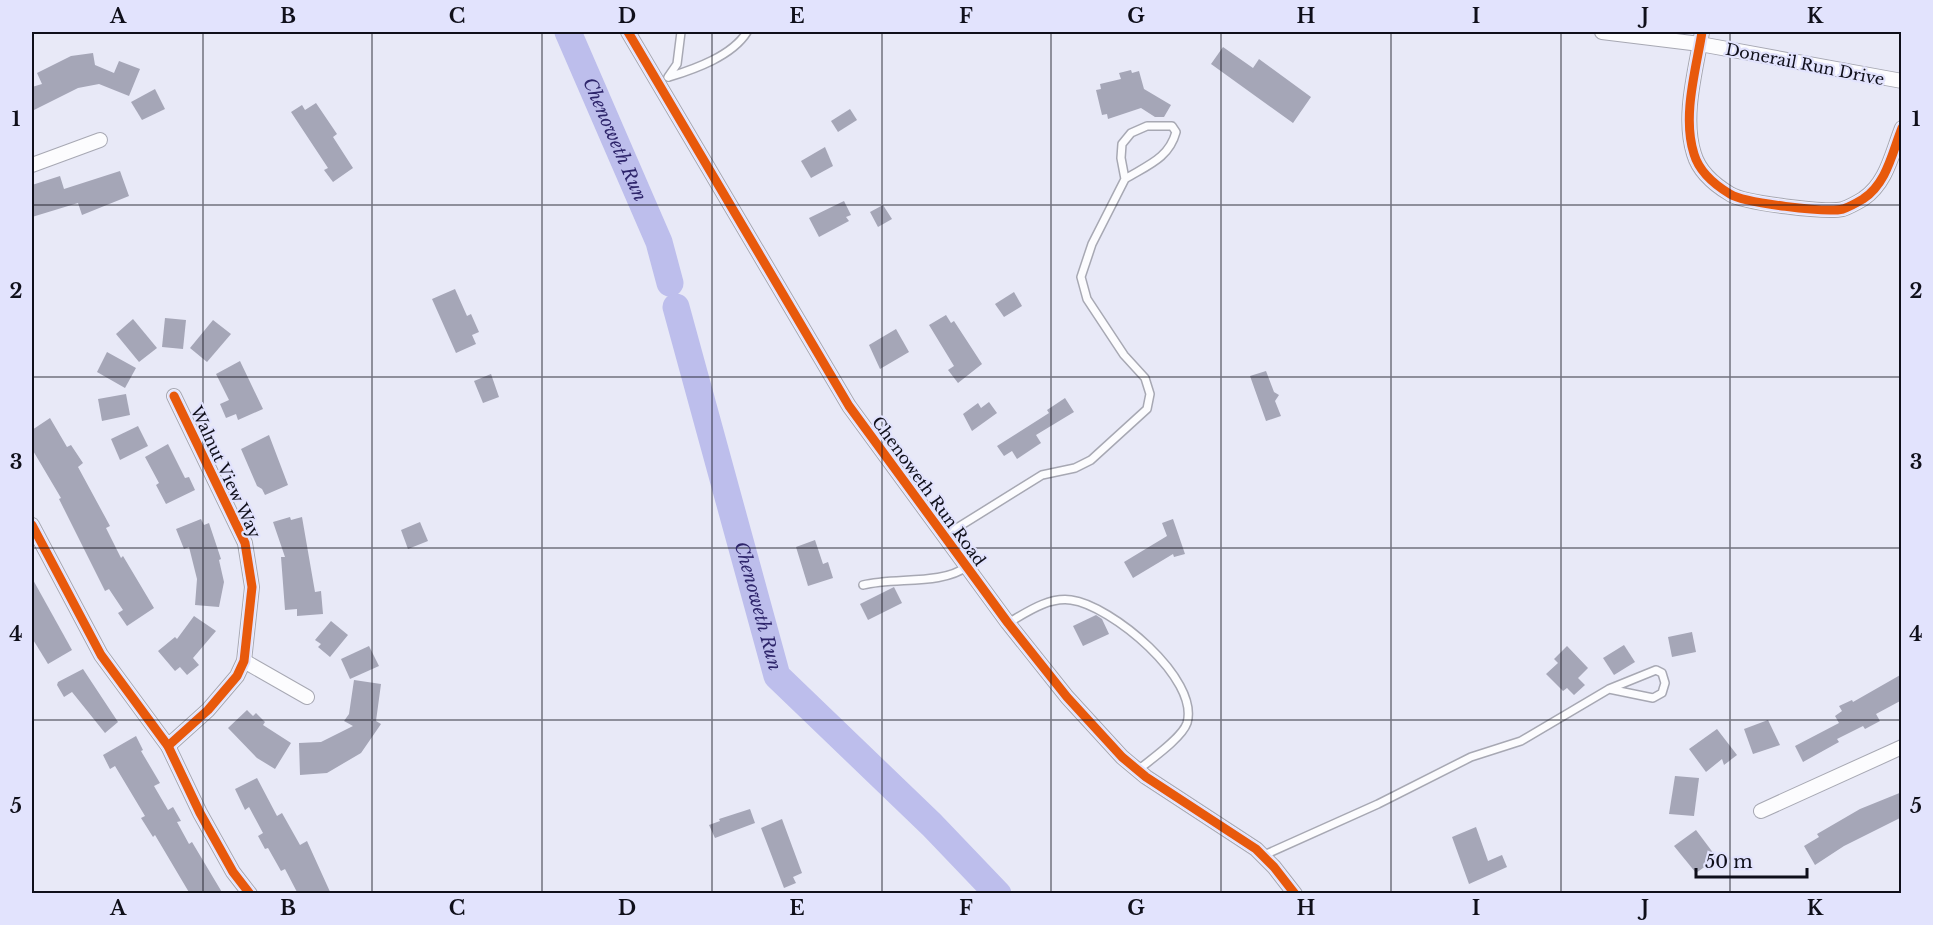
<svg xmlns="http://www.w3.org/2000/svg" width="1933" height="925" viewBox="0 0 1933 925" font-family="'Libre Baskerville',serif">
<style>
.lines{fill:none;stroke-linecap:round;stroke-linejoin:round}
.river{stroke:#bdbeec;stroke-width:27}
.building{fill:#a5a6b7}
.lane-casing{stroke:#a7a8b3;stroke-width:10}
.street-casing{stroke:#a7a8b3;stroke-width:16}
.lane{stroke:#fcfcfe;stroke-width:7}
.street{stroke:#fcfcfe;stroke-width:14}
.cycleway-casing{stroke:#e2e3fd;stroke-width:13}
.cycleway{stroke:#e8590c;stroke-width:9}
.grid{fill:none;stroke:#0f0f1a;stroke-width:1.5;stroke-opacity:0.55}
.labels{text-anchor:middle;stroke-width:4.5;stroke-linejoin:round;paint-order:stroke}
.street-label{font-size:16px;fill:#0f0f1a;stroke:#e2e3fd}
.water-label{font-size:18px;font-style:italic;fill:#2e256b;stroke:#e2e3fd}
.neatline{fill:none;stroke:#0f0f1a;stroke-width:2}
.grid-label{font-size:20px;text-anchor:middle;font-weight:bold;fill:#0f0f1a}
</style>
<rect width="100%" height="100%" fill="#e8e9f7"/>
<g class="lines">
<!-- river -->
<g class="river">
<path id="s1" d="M568,32L659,242L670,283"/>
<path id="s2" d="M676,307L777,676L932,825L998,894"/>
</g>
</g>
<!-- building -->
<g class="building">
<path d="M1223,47L1253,68L1259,59L1311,97L1293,123L1211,64Z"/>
<path d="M93,53L95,65L114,73L119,61L140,69L129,96L99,84L78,88L32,111V87L42,84L37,73L71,56Z"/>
<path d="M1131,70L1132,73L1139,71L1144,89L1171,105L1164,117H1155L1141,108L1108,119L1107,114L1102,115L1096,90L1101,89L1100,84L1121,79L1119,73Z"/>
<path d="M155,89L165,109L142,120L131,102Z"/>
<path d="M316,103L337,134L333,137L353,168L333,182L324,170L328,168L291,112L302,105L305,110Z"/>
<path d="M850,109L857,120L838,132L831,121Z"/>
<path d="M825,147L833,166L811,178L801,161Z"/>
<path d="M120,171L129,196L82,215L78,203L32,217V185L60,176L64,189Z"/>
<path d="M844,201L851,215L846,217L849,221L819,237L809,218Z"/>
<path d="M883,205L892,219L878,227L870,212Z"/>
<path d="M455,289L467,316L471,314L479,332L472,335L476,344L456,353L432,299Z"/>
<path d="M1014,292L1022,306L1004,317L995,304Z"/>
<path d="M946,315L951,323L954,321L982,364L958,383L948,370L954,366L929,325Z"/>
<path d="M165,318L186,320L183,349L162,347Z"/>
<path d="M133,319L157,348L139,362L116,334Z"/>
<path d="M213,320L231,334L207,362L190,348Z"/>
<path d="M896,329L909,352L880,369L869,345Z"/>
<path d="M107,352L136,368L125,388L97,372Z"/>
<path d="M240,361L263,409L238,420L236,414L226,418L220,404L229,400L216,374Z"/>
<path d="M1266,371L1274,392L1279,395L1275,401L1281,416L1266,421L1250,376Z"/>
<path d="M491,374L499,397L483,403L474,381Z"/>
<path d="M126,394L130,415L102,421L98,399Z"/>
<path d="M1065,398L1074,412L1036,435L1041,443L1017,459L1012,451L1004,456L997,446L1049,413L1047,410Z"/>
<path d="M989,402L997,413L972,431L963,414L978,403L981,408Z"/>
<path d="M50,418L67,447L71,445L83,463L78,467L110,526L106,528L121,558L123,556L154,608L127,626L118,613L123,610L109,589L105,591L59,499L61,498L32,449V430Z"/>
<path d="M138,426L148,446L120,460L111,439Z"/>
<path d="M269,435L288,485L265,495L262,489L257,486L241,449Z"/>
<path d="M168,444L185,478L189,477L195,490L166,504L156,485L159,483L145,457Z"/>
<path d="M290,517L291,520L302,517L315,592L321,591L323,614L297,616V609L285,610L281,557H285L273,522Z"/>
<path d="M201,519L204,525L209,523L221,559L219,560L224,582L219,607L195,605L197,579L189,547L184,549L176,529Z"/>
<path d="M1173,519L1185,554L1174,557L1173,554L1133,578L1124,562L1167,536L1162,523Z"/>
<path d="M420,522L428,541L408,549L401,530Z"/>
<path d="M815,540L823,564L828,562L833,578L808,586L796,547Z"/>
<path d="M32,578L72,650L48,664L32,638Z"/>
<path d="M894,587L902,603L868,620L860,604Z"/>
<path d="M1096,615L1102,619L1109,634L1083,646L1073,626Z"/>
<path d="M194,616L216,631L193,658L199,665L187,675L180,667L175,671L158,651L175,637L177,639Z"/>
<path d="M331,621L348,635L330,657L318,647L321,644L315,640Z"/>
<path d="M1692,632L1696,652L1672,657L1668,637Z"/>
<path d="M1624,645L1635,662L1614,675L1603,658Z"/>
<path d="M369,646L379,666L350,679L341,659Z"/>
<path d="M1567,646L1588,668L1578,678L1585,685L1574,695L1567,688L1563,691L1546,674L1558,663L1554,659Z"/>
<path d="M83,669L118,722L105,733L72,692L64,697L57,685L58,682Z"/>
<path d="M1902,674V700L1876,714L1880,721L1865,729L1863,726L1837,739L1839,742L1803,762L1795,746L1839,723L1835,716L1842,711L1839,706L1852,700L1853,702Z"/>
<path d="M354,680L381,684L376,721L381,724L361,753L327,773L300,775L299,743L321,742L353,726L344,721L349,714Z"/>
<path d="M247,710L253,716L256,713L265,722L263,725L291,743L275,769L257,758L228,728Z"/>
<path d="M1768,720L1780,745L1753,754L1744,729Z"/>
<path d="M1717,729L1737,755L1724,765L1722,759L1706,772L1689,749Z"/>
<path d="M136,736L143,750L141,751L160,783L154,786L168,810L173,807L181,821L177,822L189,844L192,842L223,894H190L155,835L153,837L141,818L145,816L115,766L110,769L103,755Z"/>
<path d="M1675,776L1699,778L1694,816L1669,814Z"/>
<path d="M257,778L277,816L282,813L300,845L307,841L331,894H298L285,869L281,871L268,848L265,849L258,836L263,833L249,807L245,810L235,789Z"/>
<path d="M1902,792V817L1844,846L1815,865L1804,846L1819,837L1817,834L1860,809Z"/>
<path d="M750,809L755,823L715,838L709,825L720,821L719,819Z"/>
<path d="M782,819L802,873L793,877L796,883L784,888L761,828Z"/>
<path d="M1476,827L1488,861L1502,855L1507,867L1469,884L1452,837Z"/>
<path d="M1696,830L1717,858L1696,873L1674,846Z"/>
</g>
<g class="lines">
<!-- lane casing -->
<g class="lane-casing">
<g id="lane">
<path d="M668,77L677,64L681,32"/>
<path d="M669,77C695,69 732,56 747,32"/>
<path d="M944,536L1042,475L1075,468L1091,460L1147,409L1150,394L1145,378L1124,355L1087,299L1081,277L1092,244L1125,179L1121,158L1122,144L1131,133L1147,126H1172L1176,132C1169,158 1148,165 1125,179"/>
<path d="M863,585C894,577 942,585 966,567"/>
<path d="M1008,623C1027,612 1048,597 1071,600C1111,605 1200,679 1187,723C1182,738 1150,760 1138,770"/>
<path d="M1262,856L1378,804L1471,757L1521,741L1609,689L1656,670L1662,673L1665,683L1662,693L1653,698L1609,689"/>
</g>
</g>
<!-- street casing -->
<g class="street-casing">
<g id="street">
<path d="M628,32L849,406L1008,623L1067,697L1122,757L1146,777L1256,849L1274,867L1295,894"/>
<path d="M1602,32L1700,44L1902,81"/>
<path d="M1702,32C1696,70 1682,116 1694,154C1699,171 1715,185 1730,194C1744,203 1826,213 1843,209C1849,207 1858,202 1863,199C1887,183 1892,153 1902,128"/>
<path d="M32,165L100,140"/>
<path d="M32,525L101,655L168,746L200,813L233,872L250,894"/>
<path d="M244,661L307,697"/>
<path d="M168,746L208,710L237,676L244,661L252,587L245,543L174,396"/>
<path d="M1761,811L1902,747"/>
</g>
</g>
<!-- lane -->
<use href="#lane" class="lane"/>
<!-- street -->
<use href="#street" class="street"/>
<!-- cycleway casing -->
<g class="cycleway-casing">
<g id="cycleway">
<path d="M628,32L849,406L1008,623L1067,697L1122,757L1146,777L1256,849L1274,867L1295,894"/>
<path d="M1702,32C1696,70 1682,116 1694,154C1699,171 1715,185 1730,194C1744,203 1826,213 1843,209C1849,207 1858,202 1863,199C1887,183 1892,153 1902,128"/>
<path d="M32,525L101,655L168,746L200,813L233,872L250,894"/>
<path d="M168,746L208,710L237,676L244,661L252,587L245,543L174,396"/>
</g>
</g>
<!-- cycleway -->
<use href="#cycleway" class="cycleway"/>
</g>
<!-- grid -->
<path class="grid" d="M203,32V894M372,32V894M542,32V894M712,32V894M882,32V894M1051,32V894M1221,32V894M1391,32V894M1561,32V894M1730,32V894M32,205H1902M32,377H1902M32,548H1902M32,720H1902"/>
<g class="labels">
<!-- street labels -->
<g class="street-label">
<text transform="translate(1805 64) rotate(11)" y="6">Donerail Run Drive</text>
<text transform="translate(226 472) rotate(65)" y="6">Walnut View Way</text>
<text transform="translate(929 491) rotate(54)" y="6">Chenoweth Run Road</text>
</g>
<!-- water labels -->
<g class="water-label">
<text dy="6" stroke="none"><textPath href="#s1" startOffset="117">Chenoweth Run</textPath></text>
<text dy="6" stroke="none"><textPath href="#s2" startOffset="310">Chenoweth Run</textPath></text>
</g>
</g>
<!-- border -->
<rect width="1933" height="925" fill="none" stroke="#e2e3fd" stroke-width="66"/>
<!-- scale -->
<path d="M1696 868v9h111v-9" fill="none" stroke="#0f0f1a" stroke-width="3"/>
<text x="1705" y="868" font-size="18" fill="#0f0f1a" stroke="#e2e3fd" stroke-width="4.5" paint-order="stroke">50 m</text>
<rect x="33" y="33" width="1867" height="859" class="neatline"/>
<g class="grid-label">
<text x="118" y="23">A</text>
<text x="288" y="23">B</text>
<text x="457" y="23">C</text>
<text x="627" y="23">D</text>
<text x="797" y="23">E</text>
<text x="966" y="23">F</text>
<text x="1136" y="23">G</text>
<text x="1306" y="23">H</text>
<text x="1476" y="23">I</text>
<text x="1645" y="23">J</text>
<text x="1815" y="23">K</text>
<text x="16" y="126">1</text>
<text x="1916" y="126">1</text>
<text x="16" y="298">2</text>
<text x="1916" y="298">2</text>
<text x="16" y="469">3</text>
<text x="1916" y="469">3</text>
<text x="16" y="641">4</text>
<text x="1916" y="641">4</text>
<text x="16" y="813">5</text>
<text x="1916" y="813">5</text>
<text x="118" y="915">A</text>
<text x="288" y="915">B</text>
<text x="457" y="915">C</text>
<text x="627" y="915">D</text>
<text x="797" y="915">E</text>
<text x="966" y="915">F</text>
<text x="1136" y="915">G</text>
<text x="1306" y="915">H</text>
<text x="1476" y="915">I</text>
<text x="1645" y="915">J</text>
<text x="1815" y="915">K</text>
</g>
</svg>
